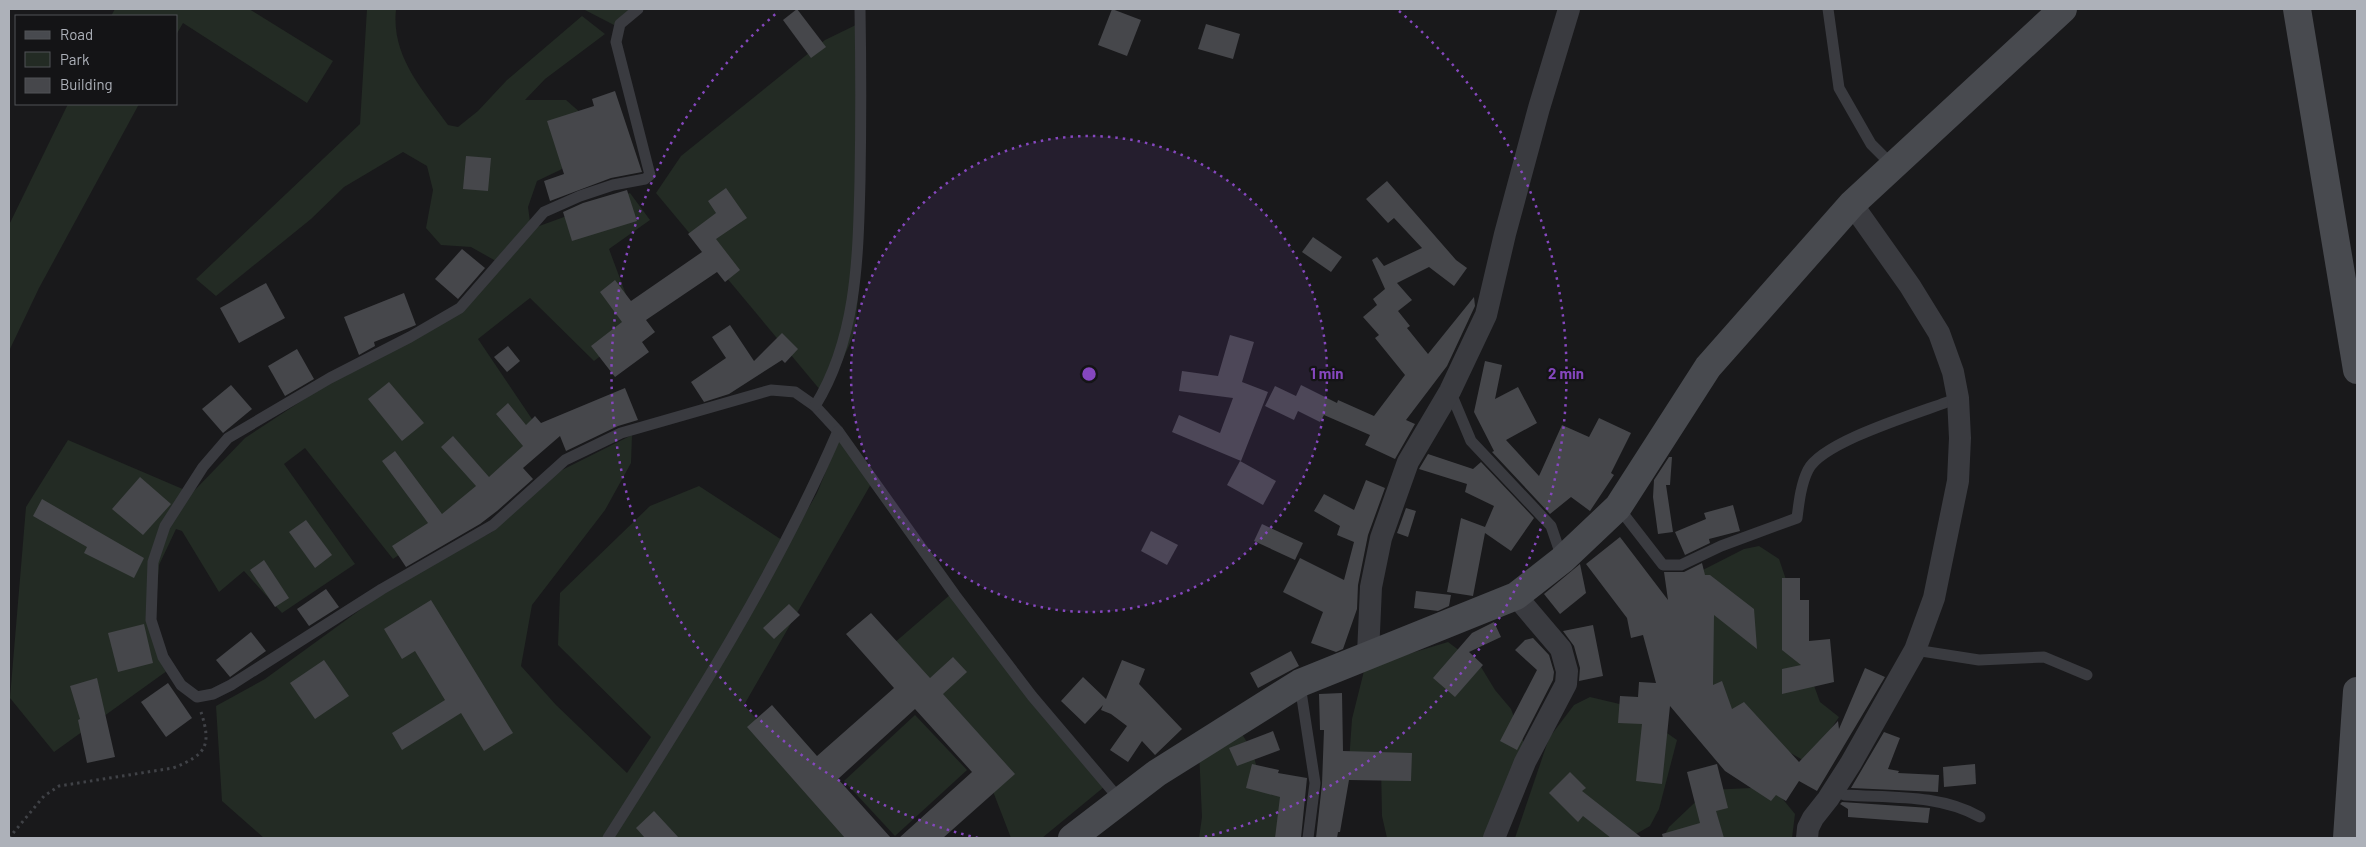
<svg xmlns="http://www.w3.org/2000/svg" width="2366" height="847" viewBox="0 0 2366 847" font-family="Barlow,sans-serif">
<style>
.green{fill:#232b24}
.building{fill:#46474b}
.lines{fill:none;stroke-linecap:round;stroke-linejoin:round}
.path{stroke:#404247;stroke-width:3;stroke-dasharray:2.5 4;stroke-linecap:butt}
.lane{stroke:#3a3b40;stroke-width:11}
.street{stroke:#3a3b40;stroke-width:22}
.secondary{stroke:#484a4f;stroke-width:28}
.ring{fill:none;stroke:#8547be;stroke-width:2.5;stroke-dasharray:2.5 5}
.centre{fill:#8547be;stroke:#141416;stroke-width:2.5}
.ring-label{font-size:15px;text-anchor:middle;font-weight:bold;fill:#8547be;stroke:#141416;stroke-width:4.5;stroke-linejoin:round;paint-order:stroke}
</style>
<rect width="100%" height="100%" fill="#19191b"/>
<!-- green -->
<g class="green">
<path d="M115,9H249L333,61L307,103L183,23L176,35V16H111Z"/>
<path d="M367,9H396C391,56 422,89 448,125L458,127L478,111L507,80L582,16L605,34L545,79L525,100H566L582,114L590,149L560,170L537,181L528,207L531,229L630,193L650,220L609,249L638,327L594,361L530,298L478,339L538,428L511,479L393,559L305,448L284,464L355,564L282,613L244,571L219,592L182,531L176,529L159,565L155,621L171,668L54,752L10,698L26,507L68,440L192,493L245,438L335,379L414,340L503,265L471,247L441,245L426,228L433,190L427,166L403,152L344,187L311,219L216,296L196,279L360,124Z"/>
<path d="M583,9H633L614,25Z"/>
<path d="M862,22L861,260L855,332L826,397L656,193L681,156L825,40Z"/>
<path d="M68,104H139L39,288L9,351V225Z"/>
<path d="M632,435L631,463L605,510L532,605L521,666L556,705L627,773L651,737L558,645L560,593L650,506L699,486L788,544L817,493L839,439L871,484L744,705L862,838H264L222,801L216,706L265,679L401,580L492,532L556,473Z"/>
<path d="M1759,546L1779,559L1796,609L1808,669L1820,702L1839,717L1808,763L1773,743L1722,701L1701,666L1693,575L1744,549Z"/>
<path d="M951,594L1104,787L1042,838H1011L989,781L886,650Z"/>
<path d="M1448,642L1481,667L1495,690L1511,709L1525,746L1488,838H1387L1382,816L1381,766L1349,762L1352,719L1365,667Z"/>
<path d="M1590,697L1628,706L1677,740L1659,809L1650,826L1629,838H1515L1549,738L1574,705Z"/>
<path d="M915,715L967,770L895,836L844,781Z"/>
<path d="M1240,731L1252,750L1260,779L1294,788L1286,838H1199L1202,817L1199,750Z"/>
<path d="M1773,787L1795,814L1792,838H1663L1669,827L1708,790Z"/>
</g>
<!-- building -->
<g class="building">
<path d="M797,9L826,47L811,58L783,20Z"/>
<path d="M1112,9L1141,20L1127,56L1098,45Z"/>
<path d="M1206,24L1240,34L1233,59L1198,49Z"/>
<path d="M615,91L642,172L611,178L550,201L544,181L564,174L547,121L594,106L592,99Z"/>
<path d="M466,156L491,158L488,191L463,189Z"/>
<path d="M1387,181L1456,260L1467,268L1454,286L1429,267L1397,283L1412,300L1398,311L1410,326L1407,328L1428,354L1474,297L1475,306L1447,366L1406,420L1415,424L1395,459L1365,445L1370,435L1324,415L1320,422L1298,411L1294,420L1265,406L1275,386L1296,396L1301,385L1337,403L1338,400L1374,416L1405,375L1375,338L1379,335L1363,317L1377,305L1373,299L1385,289L1372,260L1377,257L1384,266L1422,248L1394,218L1388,223L1366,199Z"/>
<path d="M726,188L747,218L716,239L740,270L725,282L717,272L646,320L655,332L642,342L649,352L615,377L591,346L622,322L600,292L615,280L631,301L702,252L688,234L716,213L708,201Z"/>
<path d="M627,190L637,221L572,241L563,212L583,203Z"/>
<path d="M1313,237L1342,257L1331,272L1302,252Z"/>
<path d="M462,249L485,268L458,299L435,279Z"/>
<path d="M266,283L285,318L239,343L220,308Z"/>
<path d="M404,293L416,325L374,342L375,346L359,355L344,317Z"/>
<path d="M730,325L754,361L782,333L798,349L785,363L782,360L729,394L704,402L691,382L726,358L712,337Z"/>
<path d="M1230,335L1254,342L1242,382L1268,392L1241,461L1172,432L1179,415L1220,433L1233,398L1179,391L1182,371L1218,376Z"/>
<path d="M508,346L520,361L507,372L494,357Z"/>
<path d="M297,349L314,379L285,396L268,366Z"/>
<path d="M1485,361L1502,365L1495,399L1518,387L1537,423L1506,440L1539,476L1562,425L1589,437L1599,418L1631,433L1611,473L1614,475L1590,511L1571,497L1550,514L1492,452L1494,451L1474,412Z"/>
<path d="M389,382L424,423L402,441L368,399Z"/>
<path d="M231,385L252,409L223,433L202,409Z"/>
<path d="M625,388L638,420L618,426L566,451L560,436L523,468L533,479L497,511L480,524L406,567L392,546L428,523L382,461L395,451L442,514L476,486L441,447L453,436L489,477L523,446L496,414L508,403L526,425L535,416L541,423Z"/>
<path d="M1428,454L1473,469L1481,462L1534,518L1511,551L1485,533L1473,596L1447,592L1461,518L1485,527L1494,506L1465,492L1467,484L1419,469Z"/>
<path d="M1669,457H1672L1670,485H1666L1673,532L1658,534L1653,497L1654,480Z"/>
<path d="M1240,461L1276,481L1263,505L1227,485Z"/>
<path d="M140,477L171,504L143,535L112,509Z"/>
<path d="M1366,480L1385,488L1368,535L1358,585L1357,609L1343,649L1336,652L1311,643L1323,612L1283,592L1300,558L1344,580L1354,542L1337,535L1340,526L1314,511L1324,494L1354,510Z"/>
<path d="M42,499L144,558L134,578L84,553L87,547L33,516Z"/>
<path d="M1733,505L1740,531L1709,539L1710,543L1685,555L1675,532L1706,519L1704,513Z"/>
<path d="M1406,508L1416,511L1408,537L1397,533Z"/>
<path d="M306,520L332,555L315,568L289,532Z"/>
<path d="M1262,524L1303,543L1295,560L1254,541Z"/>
<path d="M1151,531L1178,545L1167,565L1141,551Z"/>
<path d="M1620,537L1668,600L1664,572H1684L1702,563L1705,575H1710L1754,609L1757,649L1714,615L1713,685L1722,681L1732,709L1744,702L1799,762L1838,721L1839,729L1865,668L1885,677L1817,791L1799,781L1786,801L1776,795L1771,801L1725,771L1670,706L1662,784L1636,781L1642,724L1618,723L1620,696L1638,697L1639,682L1656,683L1643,635L1631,638L1627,618L1586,564Z"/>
<path d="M264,560L289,598L275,607L250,570Z"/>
<path d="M1580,564L1586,593L1560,614L1544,594Z"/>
<path d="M1782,578H1800V600H1809V641L1830,639L1834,682L1782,694V669L1801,665L1782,650Z"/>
<path d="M326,589L339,607L309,626L297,609Z"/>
<path d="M1416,591L1451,595L1449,606L1438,611L1414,608Z"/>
<path d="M431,600L513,733L484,751L461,713L402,750L392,733L445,700L415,651L402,659L384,629Z"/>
<path d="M789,604L800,615L774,639L763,628Z"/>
<path d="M871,613L930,678L953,657L967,672L943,694L1015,774L943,838H899L972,772L915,709L838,779L891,838H845L747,727L772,705L817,756L894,688L846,634Z"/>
<path d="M1494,622L1501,637L1469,652L1483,665L1455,697L1433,678L1472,633Z"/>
<path d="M144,624L153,663L118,672L108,633Z"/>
<path d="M1593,625L1603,676L1579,681L1580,668L1574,646L1563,631Z"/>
<path d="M251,632L266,651L230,677L216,660Z"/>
<path d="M1533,638L1549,655L1554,672L1553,680L1517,750L1500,741L1537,670L1515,650L1525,640Z"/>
<path d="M1291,651L1299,666L1258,688L1250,673Z"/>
<path d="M324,660L349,696L315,719L290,683Z"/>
<path d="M1122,660L1145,669L1139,684L1182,729L1155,755L1142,741L1128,762L1110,750L1127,726L1111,714L1101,710L1103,705L1085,724L1061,701L1083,677L1106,699Z"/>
<path d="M97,678L115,757L87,763L78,720L80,719L70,686Z"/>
<path d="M168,683L192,718L166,737L141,702Z"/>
<path d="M1342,693L1343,751L1412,753L1411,781L1349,780L1340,832H1338L1337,838H1316L1322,784L1324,730H1320L1319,694Z"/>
<path d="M1273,731L1280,750L1237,766L1229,748Z"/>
<path d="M1884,732L1900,738L1888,769L1899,771L1898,773L1939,775L1938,792L1851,788Z"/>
<path d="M1252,764L1279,770L1278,773L1307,778L1301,838H1275L1280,797L1246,788Z"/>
<path d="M1717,764L1728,808L1716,811L1724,838H1663L1662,834L1700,823L1687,772Z"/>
<path d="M1975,764L1976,784L1944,787L1943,767Z"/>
<path d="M1570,772L1586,788L1582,791L1642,838H1611L1583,816L1578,822L1549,793Z"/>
<path d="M1842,802L1930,808L1928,823L1848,817V809L1840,804Z"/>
<path d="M654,811L679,838H645L636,828Z"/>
</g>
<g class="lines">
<!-- path -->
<path class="path" d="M9,838L44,796L59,786L173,768C206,755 212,746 201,712"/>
<!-- lane -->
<g class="lane">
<path d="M638,9L620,24L616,42L650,175L645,179L613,185L580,196L544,212L460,308L410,337L330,378L228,438L203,467L165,526L153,562L151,620L163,657L181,685L197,697L213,694L231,685L382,589L493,525L565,460L621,433L771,390L795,392L815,406L838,431L955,595L1032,696L1121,801"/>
<path d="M1828,9L1839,88L1871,144L1892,165"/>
<path d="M1450,391L1471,441L1551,526L1562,558"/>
<path d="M815,406C857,338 858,258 860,181C861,123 861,66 860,9"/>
<path d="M1618,507L1663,565H1681L1721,546L1797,518C1799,502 1801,484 1808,470C1823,440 1926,411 1958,398"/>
<path d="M1915,650L1979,660L2044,657L2087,675"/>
<path d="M1300,685L1315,783L1308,838"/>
<path d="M1833,791L1845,795C1890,798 1940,794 1980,817"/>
<path d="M608,838C691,708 777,573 838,431"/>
</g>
<!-- street -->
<g class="street">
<path d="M1368,654L1371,587L1381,538L1408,462L1450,391L1486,315L1505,234L1539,108L1569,9"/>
<path d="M1494,838L1525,762L1566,684L1567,671L1561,649L1516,596"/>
<path d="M1807,838L1808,828L1813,818L1828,799L1851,763L1915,650L1934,598L1958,481L1960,438L1958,398L1953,372L1939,333L1910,286L1852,204"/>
</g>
<!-- secondary -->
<g class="secondary">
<path d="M2297,9L2357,370"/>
<path d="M1072,838L1157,773L1300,683L1516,596L1562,560L1618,507L1708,367L1852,204L2063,9"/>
<path d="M2347,838L2357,691"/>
</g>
</g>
<!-- distance rings -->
<circle cx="1089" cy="374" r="238" fill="#8547be" fill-opacity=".12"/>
<g class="ring">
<circle cx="1089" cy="374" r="238"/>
<path d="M978 838A477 477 0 0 1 779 11M1399 11A477 477 0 0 1 1200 838"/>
</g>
<circle cx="1089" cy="374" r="8" class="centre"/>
<g class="ring-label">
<text x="1327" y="379">1 min</text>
<text x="1566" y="379">2 min</text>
</g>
<!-- border -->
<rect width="2366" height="847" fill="none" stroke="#adb1b9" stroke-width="20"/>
<!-- legend -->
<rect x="15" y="15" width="162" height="90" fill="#141416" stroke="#515357"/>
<rect x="25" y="31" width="25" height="8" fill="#484a4f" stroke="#515357"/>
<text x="60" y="40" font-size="15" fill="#adb1b9">Road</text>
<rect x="25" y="52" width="25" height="15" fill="#232b24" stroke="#515357"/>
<text x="60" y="65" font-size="15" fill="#adb1b9">Park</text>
<rect x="25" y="78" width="25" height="15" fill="#46474b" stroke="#515357"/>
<text x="60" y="90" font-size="15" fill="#adb1b9">Building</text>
</svg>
